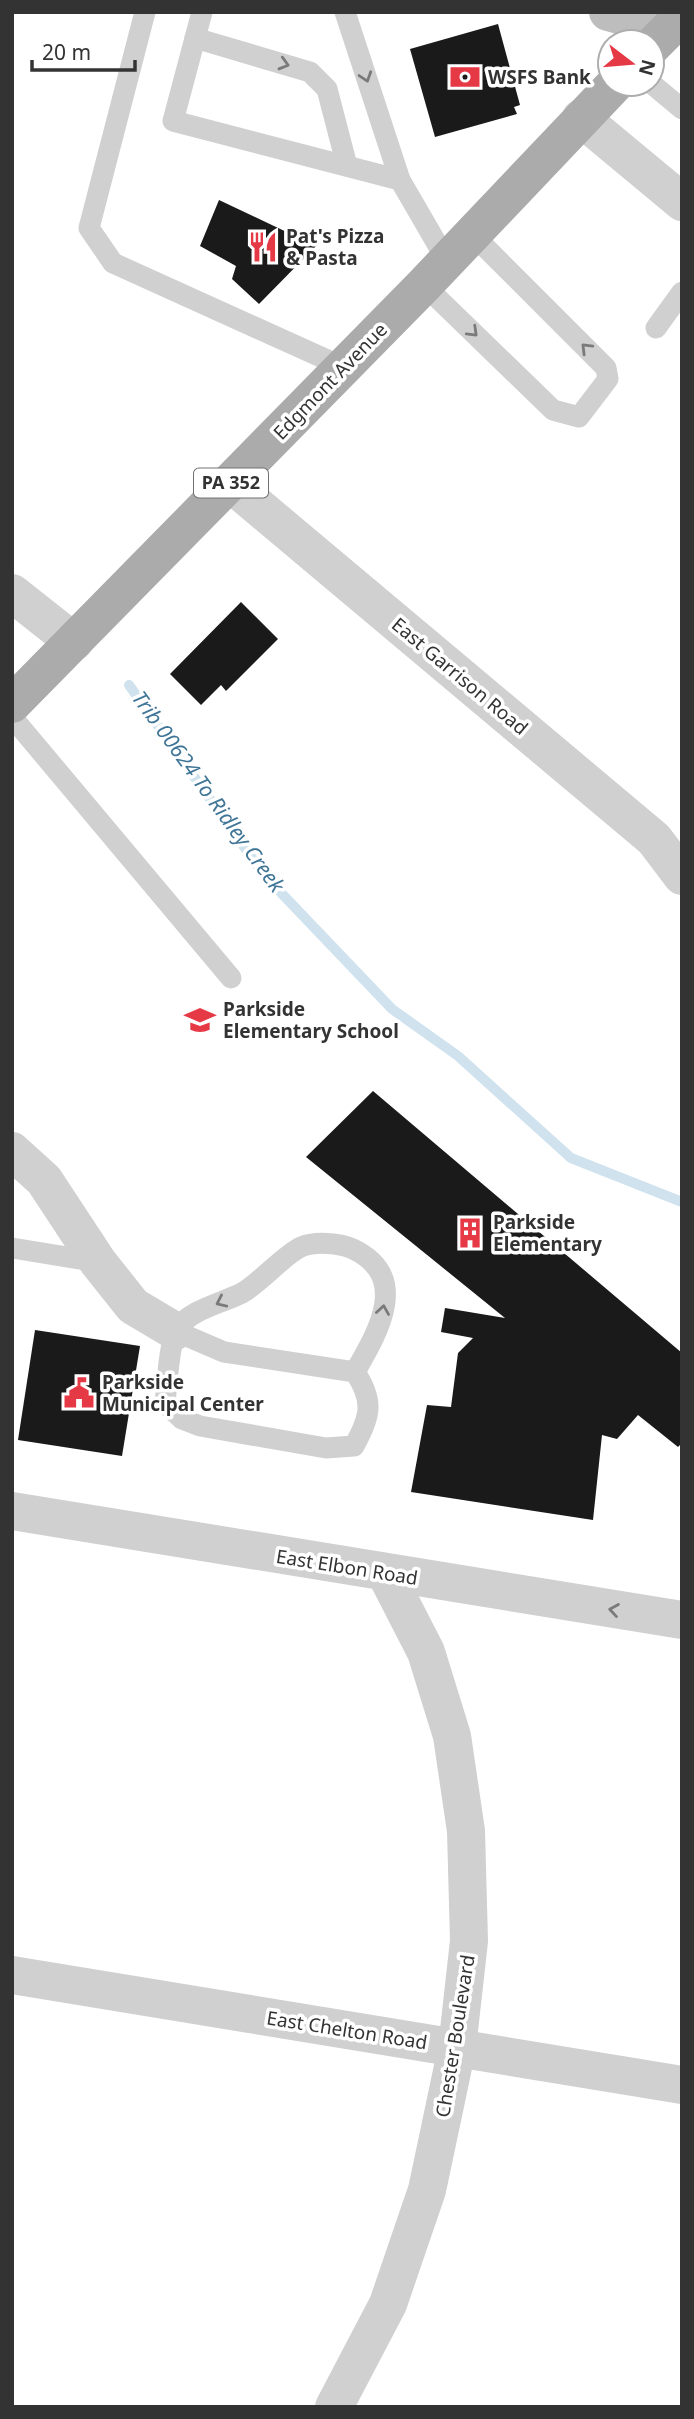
<svg xmlns="http://www.w3.org/2000/svg" width="694" height="2419" viewBox="0 0 694 2419" font-family="'Noto Sans',sans-serif">
<style>
.lines{fill:none;stroke-linecap:round;stroke-linejoin:round}
.stream{stroke:#cfe2ee;stroke-width:10}
.building{fill:#1a1a1a}
.lane{stroke:#d0d0d0;stroke-width:21}
.street{stroke:#d0d0d0;stroke-width:38}
.secondary{stroke:#bdbdbd;stroke-width:38}
.primary{stroke:#ababab;stroke-width:38}
.oneway{stroke:#7a7a7a}
.labels{text-anchor:middle;stroke-width:7;stroke-linejoin:round;paint-order:stroke}
.shield{fill:#fff;stroke:#707070;stroke-width:2}
.shield-label{font-size:18px;font-weight:bold;fill:#333}
.poi-label{font-size:19px;font-weight:bold;fill:#333;stroke:#fff;text-anchor:start}
.street-label{font-size:19px;fill:#333;stroke:#fff}
.water-label{font-size:21px;font-style:italic;fill:#3f7597;stroke:#fff}
</style>
<rect width="100%" height="100%" fill="#fff"/>
<g class="lines">
<!-- stream -->
<path class="stream" d="M129,685L264,875L392,1009L458,1056L571,1158L682,1202"/>
</g>
<!-- building -->
<g class="building">
<path d="M498,24L520,105L514,107L517,114L435,137L410,49Z"/>
<path d="M219,200L316,246L259,304L232,279L236,266L200,246Z"/>
<path d="M241,602L278,639L226,691L221,685L201,705L170,674Z"/>
<path d="M373,1091L682,1353V1443L678,1447L638,1415L617,1439L602,1435L593,1520L411,1492L427,1405L451,1407L458,1353L473,1338L441,1332L445,1308L505,1318L306,1157Z"/>
<path d="M35,1330L140,1346L122,1456L18,1440Z"/>
</g>
<g class="lines">
<!-- lane -->
<g class="lane">
<path d="M145,12L89,228L113,263L343,367"/>
<path d="M202,12L173,121L400,180L447,261"/>
<path d="M345,12L400,180"/>
<path d="M195,38L310,72L327,89L347,166"/>
<path d="M652,84L682,109"/>
<path d="M424,285L553,410L579,417L608,379L606,368L472,234"/>
<path d="M656,328L682,292"/>
<path d="M12,717L231,978"/>
<path d="M12,1248L98,1262"/>
<path d="M175,1331L224,1352L355,1372C374,1401 371,1416 354,1446L326,1448L200,1426L182,1419L165,1403C167,1386 169,1342 177,1329C191,1309 220,1304 242,1293C261,1282 285,1254 301,1247C315,1241 340,1243 353,1249C411,1277 378,1332 355,1372"/>
</g>
<!-- street -->
<g class="street">
<path d="M581,118L682,202"/>
<path d="M230,483L654,839L682,876"/>
<path d="M12,593L74,642"/>
<path d="M12,1151L44,1180L98,1262L133,1306L175,1331"/>
<path d="M12,1511L682,1620"/>
<path d="M12,1975L682,2085"/>
<path d="M334,2407L388,2304L427,2190L457,2048L469,1941L466,1831L452,1736L426,1652L386,1574"/>
</g>
<!-- secondary -->
<path class="secondary" d="M608,12L669,29"/>
<!-- primary -->
<g class="primary">
<path d="M652,46L682,16"/>
<path d="M12,704L424,285L615,84"/>
</g>
</g>
<!-- one-way arrows -->
<defs><path id="oneway-chevron" d="M-2-3.5L2.5 0L-2 3.5" fill="none" stroke-width="1.6" stroke-linecap="round" stroke-linejoin="round" transform="scale(1.75)"/></defs>
<g class="oneway">
<use href="#oneway-chevron" transform="translate(284 64) rotate(16)"/>
<use href="#oneway-chevron" transform="translate(366 77) rotate(72)"/>
<use href="#oneway-chevron" transform="translate(473 332) rotate(44)"/>
<use href="#oneway-chevron" transform="translate(586 348) rotate(-135)"/>
<use href="#oneway-chevron" transform="translate(221 1302) rotate(155)"/>
<use href="#oneway-chevron" transform="translate(383 1310) rotate(-81)"/>
<use href="#oneway-chevron" transform="translate(614 1610) rotate(-171)"/>
</g>
<!-- icons -->
<defs>
<g id="bank-bare" transform="scale(2.415)"><path d="M-6-4H6V4H-6ZM0-2.3a2.3 2.3 0 1 0 0 4.6a2.3 2.3 0 1 0 0-4.6Z" fill="#e63946" stroke="#fff" stroke-width="2.5" paint-order="stroke"/></g>
<g id="restaurant-bare" transform="scale(2.415)"><path d="M-5-6h1v4h1v-4h1v4h1v-4h1v5L-1.5 .5V6h-2V.5L-5-1ZM5-6V6H3V1.5H1.5Q1.5-4 5-6Z" fill="#e63946" stroke="#fff" stroke-width="2.5" paint-order="stroke"/></g>
<g id="school-bare" transform="scale(2.415)"><path d="M0-5L7-2L0 1L-7-2ZM-4 1L0 2.5L4 1V4Q0 6-4 4Z" fill="#e63946" stroke="#fff" stroke-width="2.5" paint-order="stroke"/></g>
<g id="building-bare" transform="scale(2.415)"><path d="M-4-6H4V6H1V3H-1V6H-4ZM-2.5-4.3h1.7v1.8h-1.7ZM.8-4.3h1.7v1.8H.8ZM-2.5-1h1.7V.8h-1.7ZM.8-1h1.7V.8H.8Z" fill="#e63946" stroke="#fff" stroke-width="2.5" paint-order="stroke"/></g>
<g id="civic-bare" transform="scale(2.415)"><path d="M-.6-6.5H3V-4.5H.6V-3L4-1V1h2V6H-6V1h2V-1L-.6-3ZM-1.2 2.5V6h2.4V2.5Z" fill="#e63946" stroke="#fff" stroke-width="2.5" paint-order="stroke"/></g>
</defs>
<g fill-rule="evenodd">
<use href="#bank-bare" x="465" y="77"/>
<use href="#restaurant-bare" x="263" y="247"/>
<use href="#school-bare" x="200" y="1020"/>
<use href="#building-bare" x="470" y="1233"/>
<use href="#civic-bare" x="79" y="1393"/>
</g>
<g class="labels">
<!-- shield labels -->
<rect class="shield" x="194" y="468.5" width="74" height="29" rx="5"/>
<g class="shield-label">
<text x="231" y="489">PA 352</text>
</g>
<!-- poi labels -->
<g class="poi-label">
<text x="488" y="84">WSFS Bank</text>
<text x="286" y="243">Pat's Pizza<tspan x="286" dy="22">&amp; Pasta</tspan></text>
<text x="223" y="1016">Parkside<tspan x="223" dy="22">Elementary School</tspan></text>
<text x="493" y="1229">Parkside<tspan x="493" dy="22">Elementary</tspan></text>
<text x="102" y="1389">Parkside<tspan x="102" dy="22">Municipal Center</tspan></text>
</g>
<!-- street labels -->
<g class="street-label">
<text transform="translate(330 381) rotate(-46)" y="7">Edgmont Avenue</text>
<text transform="translate(460 676) rotate(40)" y="7">East Garrison Road</text>
<text transform="translate(347 1567) rotate(9)" y="7">East Elbon Road</text>
<text transform="translate(347 2030) rotate(9)" y="7">East Chelton Road</text>
<text transform="translate(455 2036) rotate(-81)" y="7">Chester Boulevard</text>
</g>
<!-- water labels -->
<g class="water-label">
<text transform="translate(208 792) rotate(54)" y="7">Trib 00624 To Ridley Creek</text>
</g>
</g>
<!-- border -->
<rect width="694" height="2419" fill="none" stroke="#333333" stroke-width="28"/>
<!-- north arrow -->
<g transform="translate(631 63) rotate(106)"><circle r="33" fill="#ffffff" stroke="#adadad" stroke-width="2"/>
<path d="M0-5L12 26L0 18L-12 26Z" fill="#e63946"/>
<text y="-10" font-size="19" font-weight="bold" text-anchor="middle" fill="#333333">N</text>
</g>
<!-- scale -->
<path d="M32 60v10h103v-10" fill="none" stroke="#333333" stroke-width="3.5"/>
<text x="42" y="60" font-size="21" fill="#333333" stroke="#ffffff" stroke-width="5" paint-order="stroke">20 m</text>
</svg>
